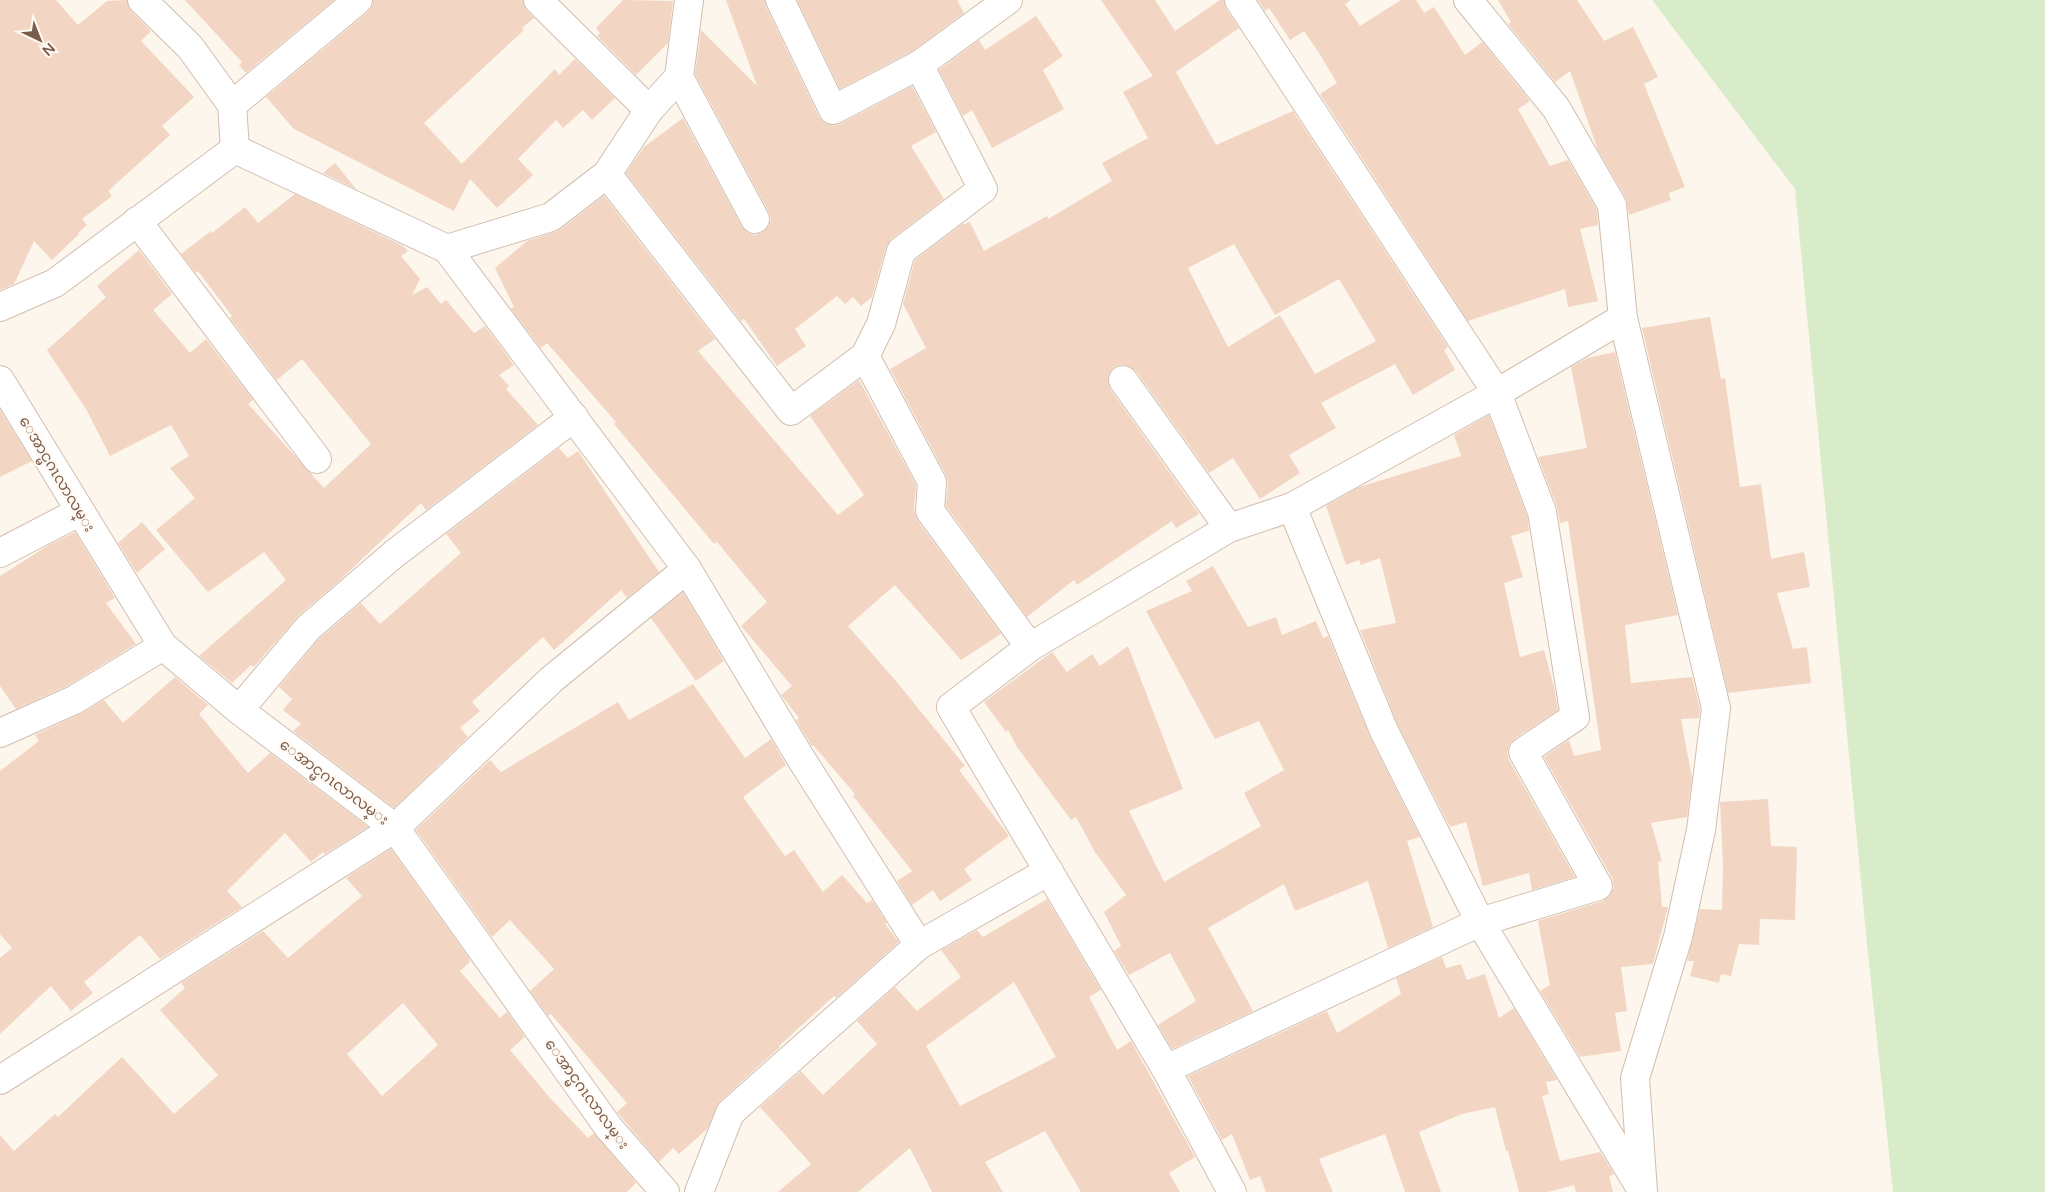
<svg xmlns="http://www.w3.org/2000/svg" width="2045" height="1192" viewBox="0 0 2045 1192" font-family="'Varela Round','Noto Sans Myanmar',sans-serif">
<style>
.green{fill:#d8ecc9}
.building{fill:#f3d5c3;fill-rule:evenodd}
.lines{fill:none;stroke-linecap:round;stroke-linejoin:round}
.minor-casing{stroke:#d1beb0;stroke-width:30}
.minor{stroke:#fff;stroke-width:28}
.labels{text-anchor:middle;stroke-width:4.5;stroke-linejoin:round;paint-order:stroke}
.street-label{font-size:15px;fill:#7a5c4d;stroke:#fffaf3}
</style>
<rect width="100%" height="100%" fill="#fdf6ec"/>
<!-- green -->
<path class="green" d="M1652,0H2045V1192H1893L1866,934L1795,189Z"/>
<!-- building -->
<g class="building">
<path d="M0,0H56L78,25L107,1L127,0L131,11L151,31L141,41L194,97L162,126L170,135L108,191L112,196L82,219L87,225L78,233L79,234L52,260L34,241L14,284L0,290Z"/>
<path d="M185,0H334L246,73L239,65L242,62Z"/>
<path d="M373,0H523L527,11L534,18L522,28L524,30L424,123L462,164L555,69L559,75L575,59L615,98L592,120L583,110L563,128L556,120L518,159L533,175L497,208L470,179L454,211L294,129L266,97L368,12L372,6Z"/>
<path d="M623,0L673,1L668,43L636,75L597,36L600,33L596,28Z"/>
<path d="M726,0H765L766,7L819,117L825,123L833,126L840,124L912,86L936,132L911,146L944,199L891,239L886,247L872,297L861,306L853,297L845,304L837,296L795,329L806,346L777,366L744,319L741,321L626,173L644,147L683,118L742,227L747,232L755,235L763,232L768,227L771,219L769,212L695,74L701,30L757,86Z"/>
<path d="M797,0H957L964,13L911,52L840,89Z"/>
<path d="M1101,0H1155L1175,31L1220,0H1224L1226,9L1239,28L1176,72L1216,145L1293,111L1448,347L1444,350L1455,370L1413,395L1395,364L1321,403L1336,428L1289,455L1300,473L1260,499L1233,458L1209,473L1136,371L1129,366L1122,364L1114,367L1109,374L1108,382L1110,389L1199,514L1176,528L1172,521L1077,585L1074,580L1027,617L946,506L948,483L946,475L890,369L926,348L903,304L915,260L961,225L970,222L984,251L1047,216L1048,219L1112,181L1102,163L1148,138L1123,92L1153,76ZM1234,244L1275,315L1339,279L1376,341L1315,374L1280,315L1228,347L1188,268Z"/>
<path d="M1258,0H1351L1345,4L1360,26L1401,0H1416L1424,13L1434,7L1465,55L1482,42L1530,101L1518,109L1550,166L1568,160L1597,210L1598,225L1580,229L1598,301L1568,307L1565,289L1468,321L1320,94L1337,83L1319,53L1304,31L1290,40L1269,8L1265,11Z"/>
<path d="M1498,0H1577L1604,41L1633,27L1658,77L1644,84L1685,187L1669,193L1671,200L1629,215L1626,198L1598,150L1570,71L1555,82L1508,24L1511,22Z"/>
<path d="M1036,16L1063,56L1043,70L1064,109L992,148L972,110L963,116L939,70L979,40L985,50Z"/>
<path d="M335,163L356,189L323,173Z"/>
<path d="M295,194L403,246L408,251L401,256L420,279L412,295L427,287L441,304L446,300L474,333L485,326L514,365L499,375L509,386L506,389L538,425L426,510L421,503L340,580L298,616L254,667L251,665L232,683L199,656L286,580L264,552L208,592L156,530L195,498L170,468L189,456L171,425L110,456L86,409L47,350L106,297L97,286L139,250L172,294L153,310L190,353L206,339L253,400L248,404L324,488L371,444L302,359L277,380L230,318L232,316L198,271L196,273L181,254L211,231L212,233L245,207L258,223Z"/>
<path d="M604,196L715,339L698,351L838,515L864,495L810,416L859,380L916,485L914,510L917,520L1001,634L961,660L895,585L848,626L896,681L965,766L959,770L1009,836L964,869L972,880L940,901L933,890L912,905L897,881L912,871L853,796L855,794L813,745L812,746L796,720L799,718L781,695L792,686L741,626L767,602L717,542L714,544L614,424L616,422L547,343L541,348L511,309L514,307L495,268L527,241L560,230Z"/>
<path d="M1710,317L1721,379L1725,378L1740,487L1761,484L1771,559L1804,552L1810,587L1777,593L1793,649L1807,647L1811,683L1728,693L1642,328Z"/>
<path d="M1615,352L1678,615L1625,625L1631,683L1692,677L1700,709L1699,718L1681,719L1692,778L1687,817L1651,823L1662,861L1658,862L1662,907H1668L1653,964L1621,967L1627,1011L1615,1013L1621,1051L1580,1057L1540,991L1550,985L1538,921L1603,901L1610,895L1614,887L1612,878L1544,757L1569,740L1574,756L1601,750L1568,521L1560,523L1557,507L1538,457L1587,448L1571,367L1587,358Z"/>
<path d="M0,410L32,461L0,477Z"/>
<path d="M1489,415L1527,516L1529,531L1511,536L1523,577L1504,583L1520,657L1544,650L1554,687L1558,710L1514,739L1509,745L1507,753L1509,760L1575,877L1532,890L1529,873L1483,886L1466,822L1450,827L1398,725L1360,630L1396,623L1380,558L1361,565L1359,560L1346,565L1326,506L1359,487L1461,456L1454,435Z"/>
<path d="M559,448L568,458L578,451L659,572L627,598L621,590L554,650L543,637L472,702L480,711L460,728L468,737L394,808L293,731L301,724L283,710L292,699L279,687L319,639L361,603L380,624L461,553L446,534Z"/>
<path d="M142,522L165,549L137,573L118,543Z"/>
<path d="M75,532L115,598L106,603L136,644L67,686L16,709L0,686V576L49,545Z"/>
<path d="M1213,566L1248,627L1276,617L1282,635L1316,621L1323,638L1328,636L1370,737L1420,837L1407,841L1433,927L1388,948L1368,881L1295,911L1284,884L1208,928L1253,1011L1172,1049L1158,1025L1196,1001L1170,953L1129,975L1114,951L1121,946L1104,912L1126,895L1095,852L1076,817L1071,820L1017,747L1008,730L1006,732L984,702L1052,652L1067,672L1092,654L1100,666L1128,646L1183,789L1129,811L1164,882L1261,826L1244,793L1284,770L1259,721L1215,739L1146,611L1192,591L1186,581Z"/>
<path d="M683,592L724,661L696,681L651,618Z"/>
<path d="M175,677L208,705L199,714L248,773L270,753L368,827L325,854L323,852L311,862L285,833L227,891L242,907L160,959L140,935L84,982L93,993L71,1011L51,986L0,1034V958L12,948L0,934V771L39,741L35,735L80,714L104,700L123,723Z"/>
<path d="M693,684L745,758L771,739L786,765L743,797L785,856L794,850L823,892L842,875L867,903L872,900L887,923L885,924L899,942L836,998L834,996L779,1046L780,1047L720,1101L707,1129L679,1154L673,1148L659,1162L617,1112L627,1103L551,1014L548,1016L530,991L554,969L510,920L492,937L416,830L490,760L501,772L618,702L629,720Z"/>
<path d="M1768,799L1771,846L1797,847L1795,920L1760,919L1759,945L1739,944L1731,976L1721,974L1719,983L1690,976L1694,961H1687L1700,909L1722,910L1723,865L1720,802Z"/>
<path d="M391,849L469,958L470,962L460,971L500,1018L507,1012L525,1037L510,1050L550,1098L588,1138L594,1133L636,1183L627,1192H0V1135L14,1151L55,1114L58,1117L122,1057L174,1114L218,1075L160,1010L185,988L181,983L263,931L288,958L362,896L346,878ZM403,1003L438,1045L382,1096L347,1054Z"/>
<path d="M1047,899L1101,990L1089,997L1117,1050L1131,1041L1195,1157L1169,1173L1180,1192H1081L1045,1131L985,1162L1003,1192H932L910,1148L858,1192H778L811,1164L760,1107L801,1071L823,1095L877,1044L857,1021L895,987L917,1011L961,977L941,950L977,930L983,937ZM1014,982L1056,1057L960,1106L926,1046Z"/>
<path d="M1442,957L1446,968L1461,964L1467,980L1485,974L1499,1018L1514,1008L1557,1080L1546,1082L1549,1094L1542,1096L1560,1161L1600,1152L1614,1174L1609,1176L1613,1192H1576L1574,1185L1548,1192H1519L1508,1151H1506L1495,1107L1462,1114L1419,1132L1441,1192H1405L1385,1134L1319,1159L1333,1192H1266L1260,1176L1250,1180L1232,1134L1222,1140L1188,1076L1327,1011L1337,1033L1401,994L1396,978Z"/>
</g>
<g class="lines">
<!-- minor casing -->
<g class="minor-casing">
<g id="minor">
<path d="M142,0L190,47L232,105L235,149"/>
<path d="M538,0L649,110"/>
<path d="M780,0L833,110L919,65L1008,0"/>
<path d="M1468,0L1556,108L1612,205L1623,318L1716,708L1701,830L1678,937L1635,1078L1643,1192"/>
<path d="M679,77L755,219"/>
<path d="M232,105L358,0"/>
<path d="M607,174L791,411L865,356L932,482L930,511L1030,647"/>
<path d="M137,221L317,459"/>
<path d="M447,249L687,569L800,757L919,945"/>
<path d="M0,307L55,283L235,149L447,249L551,217L607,174L649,110L679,77L689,0"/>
<path d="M865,356L881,324L901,251L983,189L919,65"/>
<path d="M0,380L163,646L239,710L395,828L609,1128L665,1192"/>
<path d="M1123,380L1229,528"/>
<path d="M1292,507L1384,731L1480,922L1640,1187"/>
<path d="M0,553L79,512"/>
<path d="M239,710L308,628L394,554L574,417"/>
<path d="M0,733L74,700L163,646"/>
<path d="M1166,1069L1480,922L1598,886L1523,752L1575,717L1542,512L1497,393L1239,0"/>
<path d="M0,1080L395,828L552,679L687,569"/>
<path d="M699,1192L730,1113L919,945L1049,871"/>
<path d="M1232,1192L1166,1069L951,707L1030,647L1229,528L1292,507L1497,393L1623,318"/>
</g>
</g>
<!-- minor -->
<use href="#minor" class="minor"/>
</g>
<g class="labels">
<!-- street labels -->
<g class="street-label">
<text transform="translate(57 474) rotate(59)" y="5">ေအာင္မဂၤလာလမ္း</text>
<text transform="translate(334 782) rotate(37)" y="5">ေအာင္မဂၤလာလမ္း</text>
<text transform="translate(587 1094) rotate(54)" y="5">ေအာင္မဂၤလာလမ္း</text>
</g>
</g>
<!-- north arrow -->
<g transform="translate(40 40) rotate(137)" stroke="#fffaf3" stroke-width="4" paint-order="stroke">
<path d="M0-4L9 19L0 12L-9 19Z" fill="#7a5c4d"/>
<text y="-8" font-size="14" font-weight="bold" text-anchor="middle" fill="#7a5c4d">N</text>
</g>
</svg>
